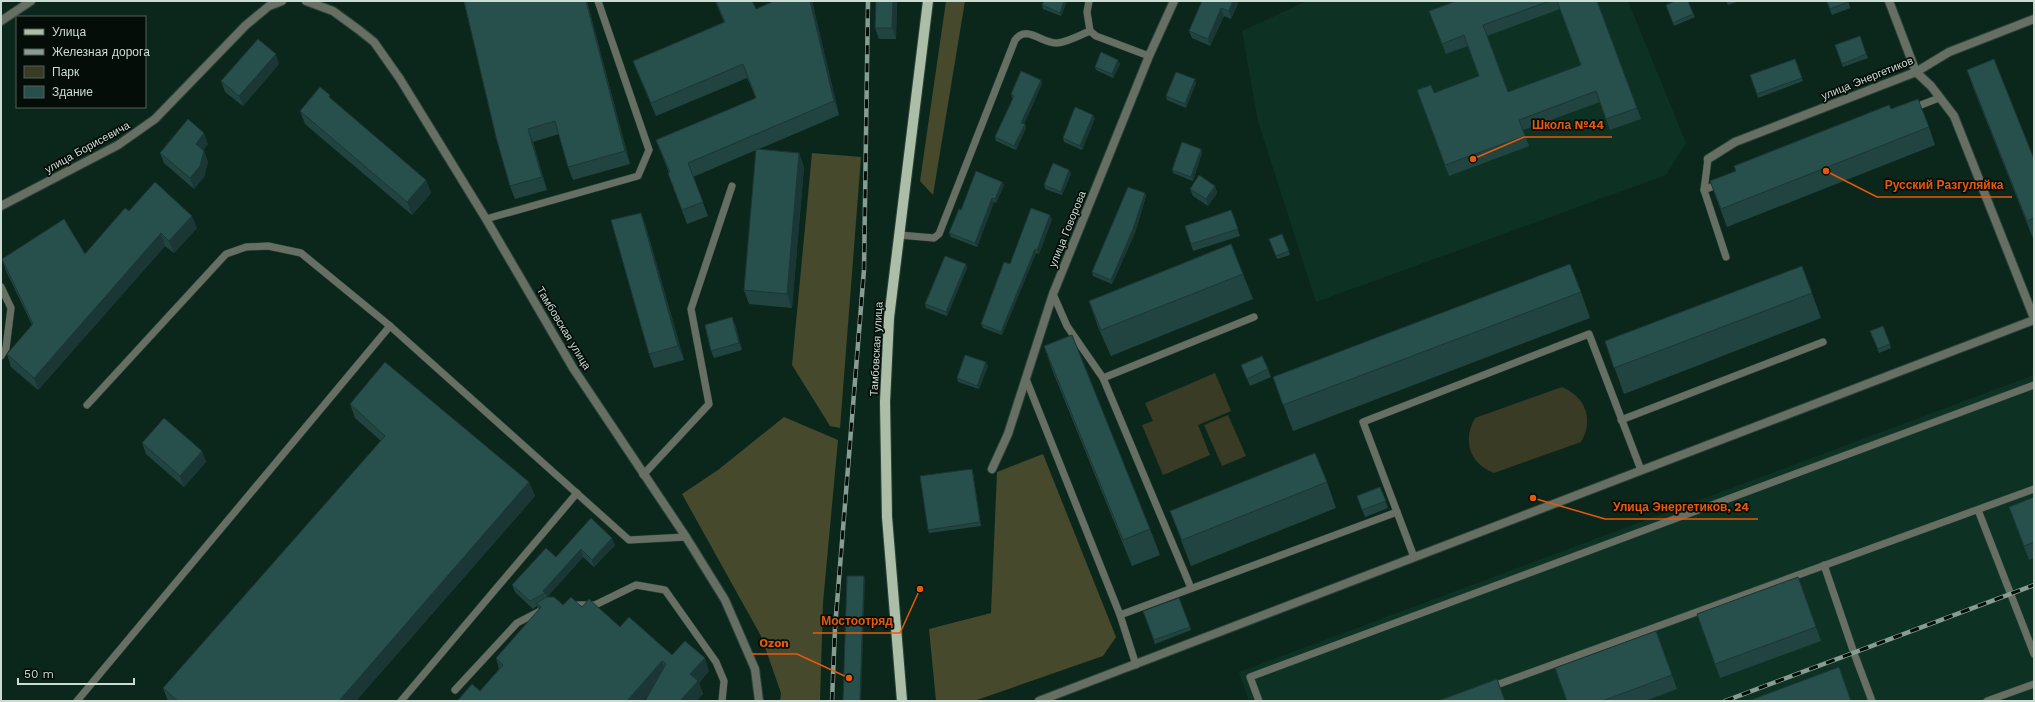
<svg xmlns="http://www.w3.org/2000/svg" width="2035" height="702" viewBox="0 0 2035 702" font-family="'Work Sans',sans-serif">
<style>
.built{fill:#0d3224}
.green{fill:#393b24}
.forest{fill:#46492c}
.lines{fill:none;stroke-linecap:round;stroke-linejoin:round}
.service-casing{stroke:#2a4438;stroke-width:8}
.minor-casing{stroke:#2a4438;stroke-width:10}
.tertiary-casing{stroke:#2a4438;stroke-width:10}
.primary-casing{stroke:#2a4438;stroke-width:12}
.service{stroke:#676f64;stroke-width:7}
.minor{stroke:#676f64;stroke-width:8}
.tertiary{stroke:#676f64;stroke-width:8}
.primary{stroke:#adbea8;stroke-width:10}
.rail-casing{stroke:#879c92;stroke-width:4.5}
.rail{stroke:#040d08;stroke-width:3;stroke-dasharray:9;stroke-linecap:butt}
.wall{fill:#224441;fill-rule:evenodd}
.shaded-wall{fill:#1b3735}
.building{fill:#274f4c;stroke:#1b3735}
.labels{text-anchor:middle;stroke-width:3.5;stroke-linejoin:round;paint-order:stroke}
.street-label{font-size:11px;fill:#ccdcd3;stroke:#040d08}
.leader{fill:none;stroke:#e8590c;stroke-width:1.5}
.callout-dot{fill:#e8590c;stroke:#040d08;stroke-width:1.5}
.callout-label{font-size:12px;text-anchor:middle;font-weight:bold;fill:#e8590c;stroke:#040d08;stroke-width:3.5;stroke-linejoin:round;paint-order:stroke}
</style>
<rect width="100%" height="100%" fill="#0b271b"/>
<!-- built -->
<g class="built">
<path d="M1307,1H1628L1686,143L1666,175L1316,302L1258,121L1242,31Z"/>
<path d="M2034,375V701H1249L1239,672Z"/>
</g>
<!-- green -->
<g class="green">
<path d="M1215,373L1231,411L1198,425L1210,455L1163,475L1142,425L1153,421L1145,403Z"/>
<path d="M1562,387C1586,397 1594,420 1581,442L1494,473C1470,464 1462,441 1475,418Z"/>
<path d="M1228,415L1246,456L1222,466L1204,425Z"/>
</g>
<!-- forest -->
<g class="forest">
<path d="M946,1H965L933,195L920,181Z"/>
<path d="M812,153L861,157L840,428L830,426L792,365Z"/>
<path d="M784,417L838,440L823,603L820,701H780L781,693L761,636L682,494L718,470Z"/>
<path d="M1043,454L1116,637L1103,656L974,701H936L929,629L991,613L997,472Z"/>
</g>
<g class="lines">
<!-- service casing -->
<g class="service-casing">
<g id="service">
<path d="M1089,1L1087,12L1090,31L1096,36L1149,56"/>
<path d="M1913,108L1939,98"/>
<path d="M1721,183L1704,190L1726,257"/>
<path d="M1704,190L1708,159"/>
<path d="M486,219L638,176L649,150L598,1"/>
<path d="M899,235L934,238L939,234L1015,40C1027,24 1042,44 1057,43C1068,42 1080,35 1090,31"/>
<path d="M1,287L11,308L6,348L1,356"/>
<path d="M1053,294L1067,326L1103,378L1191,588"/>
<path d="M1103,378L1254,317"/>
<path d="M1026,379L1120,615L1136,665"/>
<path d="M87,405L226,254L246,247L268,246L301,253L390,326L629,540L686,537"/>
<path d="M1621,420L1823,342"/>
<path d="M643,475L709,404L691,309L732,186"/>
<path d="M1978,510L2034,654"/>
<path d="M1397,512L1363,422L1589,334L1641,470"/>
<path d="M1824,565L1854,653L1872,701"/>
<path d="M571,605H595L636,585L665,590L716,662L724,681L722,701"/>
<path d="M1120,615L1397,512L1414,557"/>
<path d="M1491,687L2034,489"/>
<path d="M455,690L517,623L544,609"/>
<path d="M77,701L390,326"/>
<path d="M401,701L577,493"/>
<path d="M1259,701L1250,677L2034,385"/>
<path d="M1987,701L2034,684"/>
</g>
</g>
<!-- minor casing -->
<g class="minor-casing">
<g id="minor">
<path d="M1889,1L1916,72L1931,86L1954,116L2034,318"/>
<path d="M1,21L31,1"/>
<path d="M1708,159L1735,142L1916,72L1949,52L2034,19"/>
<path d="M992,469L1008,434L1053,294L1149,56L1174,1"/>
<path d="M1039,701L2034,320"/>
</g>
</g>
<!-- tertiary casing -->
<g class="tertiary-casing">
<g id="tertiary">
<path d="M306,1L333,11L359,30L374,42L400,79L486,219L573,368L686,537L725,600L755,669L759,701"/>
<path d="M1,206L118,145L155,119L246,25L269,6L282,1"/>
</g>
</g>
<!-- primary casing -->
<g class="primary-casing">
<path id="primary" d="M902,701L887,517L885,402L889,318L928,1"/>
</g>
<!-- service -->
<use href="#service" class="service"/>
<!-- minor -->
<use href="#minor" class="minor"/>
<!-- tertiary -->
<use href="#tertiary" class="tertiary"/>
<!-- primary -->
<use href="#primary" class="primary"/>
<!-- rail casing -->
<g class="rail-casing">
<g id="rail">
<path d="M832,701L835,628L864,270L868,1"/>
<path d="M1725,701L2034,585"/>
</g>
</g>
<!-- rail -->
<use href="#rail" class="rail"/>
</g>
<!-- wall -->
<g class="wall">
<path d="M464,1H587L630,164L573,180L568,167L559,134L533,142L547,190L515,199L510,186Z"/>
<path d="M715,1H752L756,9L812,1L839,115L759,149L799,153L804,167L792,308L749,304L744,290L756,150L693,177L708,216L687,224L668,173H669L656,140L756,98L747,78L656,116L638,74L633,61L724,22Z"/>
<path d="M897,1L896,39H879L875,28Z"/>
<path d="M1067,1L1061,16L1043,9L1042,5Z"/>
<path d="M1202,1H1239L1231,19L1224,16L1210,46L1192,38L1189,31Z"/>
<path d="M1456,1H1597L1641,119L1610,130L1600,102L1523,130L1529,146L1449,176L1417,90L1434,93L1479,76L1468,46L1446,54L1429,11ZM1560,9L1581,65L1508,92L1487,36Z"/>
<path d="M1688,1L1695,17L1674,26L1666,5Z"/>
<path d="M1726,1H1740L1728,5Z"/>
<path d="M1826,1H1848L1850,8L1832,15Z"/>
<path d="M1860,36L1868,58L1843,67L1835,45Z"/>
<path d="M1795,59L1803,81L1758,98L1750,75Z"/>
<path d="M279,64L243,106L225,92L221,81Z"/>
<path d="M1120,64L1113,78L1096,70L1095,67Z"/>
<path d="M1967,70L2034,159V241L1974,90Z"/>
<path d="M1041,80L1042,84L1024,124H1025L1026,128L1016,150L996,141L995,137L1013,98H1012L1011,94Z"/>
<path d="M1196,83L1186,108L1167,100L1166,96Z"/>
<path d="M331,99L426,180L431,193L412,215L305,124L300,111Z"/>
<path d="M1891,109L1929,127L1935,145L1727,227L1710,181Z"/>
<path d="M1095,118L1082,150L1064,142L1063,138Z"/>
<path d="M208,144L203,150L204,151L208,162L204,177L194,189L164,163L160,153Z"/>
<path d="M1201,149L1202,153L1193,181L1173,173L1172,170Z"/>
<path d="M1069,170L1071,174L1062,195L1045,189L1044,185Z"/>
<path d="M1002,182L1004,185L996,203L994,202L977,247L951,237L949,233L961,210Z"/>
<path d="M1215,186L1217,193L1208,206L1193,196L1190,189Z"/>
<path d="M1145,193L1146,196L1135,233L1112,284L1093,276L1092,272Z"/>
<path d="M1231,210L1240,236L1193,251L1185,226Z"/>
<path d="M129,211L197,228L174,253L165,246L38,390L11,367L7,354L32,325L6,271L2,259L85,254Z"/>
<path d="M641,213L646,227L684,360L654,368L649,354Z"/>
<path d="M1052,219L1039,254L1036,253L1002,335L983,328L981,324Z"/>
<path d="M1282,234L1290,255L1277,259L1269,239Z"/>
<path d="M966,264L967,268L947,316L926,308L925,304Z"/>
<path d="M1802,266L1821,318L1624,394L1605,341Z"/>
<path d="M1243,274L1253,299L1111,356L1098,327L1089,301Z"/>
<path d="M1581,292L1590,318L1293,431L1273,377Z"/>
<path d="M735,324L742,350L714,358L711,351Z"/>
<path d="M1883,326L1891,348L1879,353L1870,331Z"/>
<path d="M1044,346L1150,529L1160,555L1132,566L1053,372Z"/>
<path d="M1241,365L1268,369L1271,377L1250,386Z"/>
<path d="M988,366L979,389L958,382L957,378Z"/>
<path d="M350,404L529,482L535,496L356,701H168L163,688L381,441L355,418Z"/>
<path d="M142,443L202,451L206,462L184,487L146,454Z"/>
<path d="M973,473L981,526L929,533L928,530Z"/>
<path d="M1327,482L1336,508L1191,566L1170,511Z"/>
<path d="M1380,487L1388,508L1365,517L1357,496Z"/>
<path d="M2034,497V558L2029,560L2009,507Z"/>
<path d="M591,518L615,545L594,567L583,557L547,597L563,605L582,607L672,655L709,671L699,683L703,694L696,701H645L649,694L643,701H459L458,700L480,691L499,669L496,658L539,610L537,606L533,609L515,592L512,585L556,557Z"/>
<path d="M1798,577L1821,641L1720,678L1697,614Z"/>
<path d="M1179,598L1191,630L1155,644L1143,611Z"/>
<path d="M1656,631L1677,689L1645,701H1567Z"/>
</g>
<!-- shaded-wall -->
<g class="shaded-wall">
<path d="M1,1H6L1,4Z"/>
<path d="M586,1H587L630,164L625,151Z"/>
<path d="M810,1H812L839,115L834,101Z"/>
<path d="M893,1H897L896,39L892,28Z"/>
<path d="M1064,1H1067L1061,16L1060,13Z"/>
<path d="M1233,1H1239L1231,19L1229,11Z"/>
<path d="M1221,8L1224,16L1210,46L1208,39Z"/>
<path d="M276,54L279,64L243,106L239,96Z"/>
<path d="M1118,60L1120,64L1113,78L1112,74Z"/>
<path d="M1195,79L1196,83L1186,108L1185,104Z"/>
<path d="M1041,80L1042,84L1023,126L1021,123Z"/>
<path d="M1093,115L1095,118L1082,150L1080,146Z"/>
<path d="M1025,124L1026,128L1016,150L1014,146Z"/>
<path d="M528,129L533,142L547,190L542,177Z"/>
<path d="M204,133L208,144L199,154L196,144Z"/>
<path d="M1201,149L1202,153L1193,181L1191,177Z"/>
<path d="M204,151L208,162L204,177L194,189L190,178Z"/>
<path d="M799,153L804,167L792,308L787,294Z"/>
<path d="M1069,170L1071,174L1062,195L1061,192Z"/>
<path d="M426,180L431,193L412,215L407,202Z"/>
<path d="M1002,182L1004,185L996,203L995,199Z"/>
<path d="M1215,186L1217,193L1208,206L1206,199Z"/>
<path d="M1145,193L1146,196L1135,233L1112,284L1111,280Z"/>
<path d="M992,198L994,202L977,247L975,243Z"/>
<path d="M641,213L646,227L684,360L678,346Z"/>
<path d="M1050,215L1052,219L1039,254L1037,250Z"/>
<path d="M192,216L197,228L174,253L169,241Z"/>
<path d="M161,233L165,246L38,390L34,378Z"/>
<path d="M1035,249L1036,253L1002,335L1001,332Z"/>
<path d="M966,264L967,268L947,316L946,312Z"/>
<path d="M732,317L735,324L742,350L739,343Z"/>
<path d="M986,362L988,366L979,389L977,386Z"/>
<path d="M202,451L206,462L184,487L180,476Z"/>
<path d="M972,469L973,473L981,526L980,522Z"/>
<path d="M529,482L535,496L356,701H339Z"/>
<path d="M612,538L615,545L594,567L592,560Z"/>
<path d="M581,549L583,557L547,597L545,593L543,591Z"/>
<path d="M864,576L865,580L861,701H860Z"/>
<path d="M705,658L709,671L699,683L703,694L696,701H680L690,674Z"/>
<path d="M662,661L667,674L643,701H627Z"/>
</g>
<!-- building -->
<g class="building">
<path d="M464,1H586L625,151L568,167L555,121L528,129L542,177L510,186L496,137Z"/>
<path d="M716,1H752L756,9L774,1H810L834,101L688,163L703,202L682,210L668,173L670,172L656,140L756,98L743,64L651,103L633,61L725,22Z"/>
<path d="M876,1H893L892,28H875Z"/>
<path d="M1044,1H1064L1060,13L1042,5Z"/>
<path d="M1202,1H1233L1229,11L1221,8L1208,39L1189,31Z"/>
<path d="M1456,1H1550L1483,25L1508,92L1581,65L1557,1H1597L1637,108L1606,119L1596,91L1519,120L1525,136L1445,165L1417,90L1431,85L1434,93L1479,76L1464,35L1442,44L1429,11Z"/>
<path d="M1675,1H1688L1693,14L1673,23L1666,5Z"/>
<path d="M1827,1H1848V2L1830,9Z"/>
<path d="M1860,36L1866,54L1842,64L1835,45Z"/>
<path d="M258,39L276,54L239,96L221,81Z"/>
<path d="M1101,52L1118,60L1112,74L1095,67Z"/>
<path d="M1795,59L1802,78L1757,94L1750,75Z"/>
<path d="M1994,59L2034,159V218L2027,221L1967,70Z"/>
<path d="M1021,71L1041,80L1021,123L1025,124L1014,146L995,137L1014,96L1011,94Z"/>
<path d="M1176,72L1195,79L1185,104L1166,96Z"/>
<path d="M320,87L330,95L329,97L426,180L407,202L300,111Z"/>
<path d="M1918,99L1929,127L1721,209L1710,181L1736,171L1734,166L1889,105L1891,109Z"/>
<path d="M1075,107L1093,115L1080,146L1063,138Z"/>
<path d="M188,119L204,133L196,144L204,151L200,166L190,178L160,153Z"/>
<path d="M1182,142L1201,149L1191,177L1172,170Z"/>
<path d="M756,149L799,153L787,294L744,290Z"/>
<path d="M1053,163L1069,170L1061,192L1044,185Z"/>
<path d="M976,171L1002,182L995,199L992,198L975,243L949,233L959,209L961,210Z"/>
<path d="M1199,175L1215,186L1206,199L1190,189Z"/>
<path d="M155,182L192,216L169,241L161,233L34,378L7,354L33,324L2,259L64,219L85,254L125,208L129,211Z"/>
<path d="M1128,187L1145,193L1133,229L1111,280L1092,272Z"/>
<path d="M1031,208L1050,215L1037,250L1035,249L1001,332L981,324L1004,262L1010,264Z"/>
<path d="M1231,210L1238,229L1191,244L1185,226Z"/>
<path d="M641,213L678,346L649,354L611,220Z"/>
<path d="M1282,234L1289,251L1276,256L1269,239Z"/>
<path d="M1231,244L1243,274L1101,330L1089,301Z"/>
<path d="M945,256L966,264L946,312L925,304Z"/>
<path d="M1570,264L1581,292L1283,405L1273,377Z"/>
<path d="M1802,266L1812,293L1614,368L1605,341Z"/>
<path d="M732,317L739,343L711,351L705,325Z"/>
<path d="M1883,326L1890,344L1878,349L1870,331Z"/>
<path d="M1072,335L1150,529L1123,540L1044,346Z"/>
<path d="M965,355L986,362L977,386L957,378Z"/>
<path d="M1262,356L1268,369L1247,379L1241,365Z"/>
<path d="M385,362L529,482L339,701H178L163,688L385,436L350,404Z"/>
<path d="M164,418L202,451L180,476L142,443Z"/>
<path d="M1315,453L1327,482L1182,540L1170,511Z"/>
<path d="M972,469L980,522L928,530L920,476Z"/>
<path d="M1380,487L1386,501L1362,510L1357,496Z"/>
<path d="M2034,497V542L2024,546L2009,507Z"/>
<path d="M591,518L612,538L592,560L581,549L543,591L545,593L530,601L512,585L546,548L556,557Z"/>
<path d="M847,576H864L860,701H843Z"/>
<path d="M1798,577L1816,627L1715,664L1697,614Z"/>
<path d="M547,597H554L563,605L571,597L582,607L589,599L620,627L629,617L672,655L685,641L705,658L690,674L698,681L680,701H645L666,664L662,661L627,701H459L458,700L472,684L480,691L503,665L496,658L541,607L536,603Z"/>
<path d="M1179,598L1190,627L1154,640L1143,611Z"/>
<path d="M1656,631L1672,675L1602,701H1567L1555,668Z"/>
<path d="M1839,667L1851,701H1748Z"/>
<path d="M1497,679L1505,701H1438Z"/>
</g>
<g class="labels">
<!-- street labels -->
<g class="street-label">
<text transform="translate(1867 78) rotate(-22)" y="4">улица Энергетиков</text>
<text transform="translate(87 147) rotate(-29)" y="4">улица Борисевича</text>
<text transform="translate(1067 229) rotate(-68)" y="4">улица Говорова</text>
<text transform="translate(564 328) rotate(59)" y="4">Тамбовская улица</text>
<text transform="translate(876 349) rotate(-87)" y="4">Тамбовская улица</text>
</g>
</g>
<!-- callouts -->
<path class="leader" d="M1473 159L1524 137H1612M1826 171L1877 197H2012M1533 498L1605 519H1758M920 589L900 633H813M849 678L797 654H752"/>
<g class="callout-dot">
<circle cx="1473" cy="159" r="4"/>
<circle cx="1826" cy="171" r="4"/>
<circle cx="1533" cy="498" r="4"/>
<circle cx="920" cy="589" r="4"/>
<circle cx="849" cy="678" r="4"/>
</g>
<g class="callout-label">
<text x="1568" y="129">Школа №44</text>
<text x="1944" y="189">Русский Разгуляйка</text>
<text x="1681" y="511">Улица Энергетиков, 24</text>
<text x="857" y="625">Мостоотряд</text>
<text x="774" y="647">Ozon</text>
</g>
<!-- border -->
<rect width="2035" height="702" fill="none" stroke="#ccdcd3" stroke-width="4"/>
<!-- legend -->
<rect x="16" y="16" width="130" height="92" fill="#040d08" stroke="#546059"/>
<rect x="24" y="29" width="20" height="6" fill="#adbea8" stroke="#546059"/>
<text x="52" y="36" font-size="12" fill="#ccdcd3">Улица</text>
<rect x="24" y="49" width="20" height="6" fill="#879c92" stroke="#546059"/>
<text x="52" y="56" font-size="12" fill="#ccdcd3">Железная дорога</text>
<rect x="24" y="66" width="20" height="12" fill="#393b24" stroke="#546059"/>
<text x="52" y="76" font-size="12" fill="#ccdcd3">Парк</text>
<rect x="24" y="86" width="20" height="12" fill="#274f4c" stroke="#546059"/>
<text x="52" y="96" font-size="12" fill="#ccdcd3">Здание</text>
<!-- scale -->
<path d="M18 678v6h116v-6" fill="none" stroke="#ccdcd3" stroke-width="2"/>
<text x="24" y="678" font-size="12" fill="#ccdcd3" stroke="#040d08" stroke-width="3" paint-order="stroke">50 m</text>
</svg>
